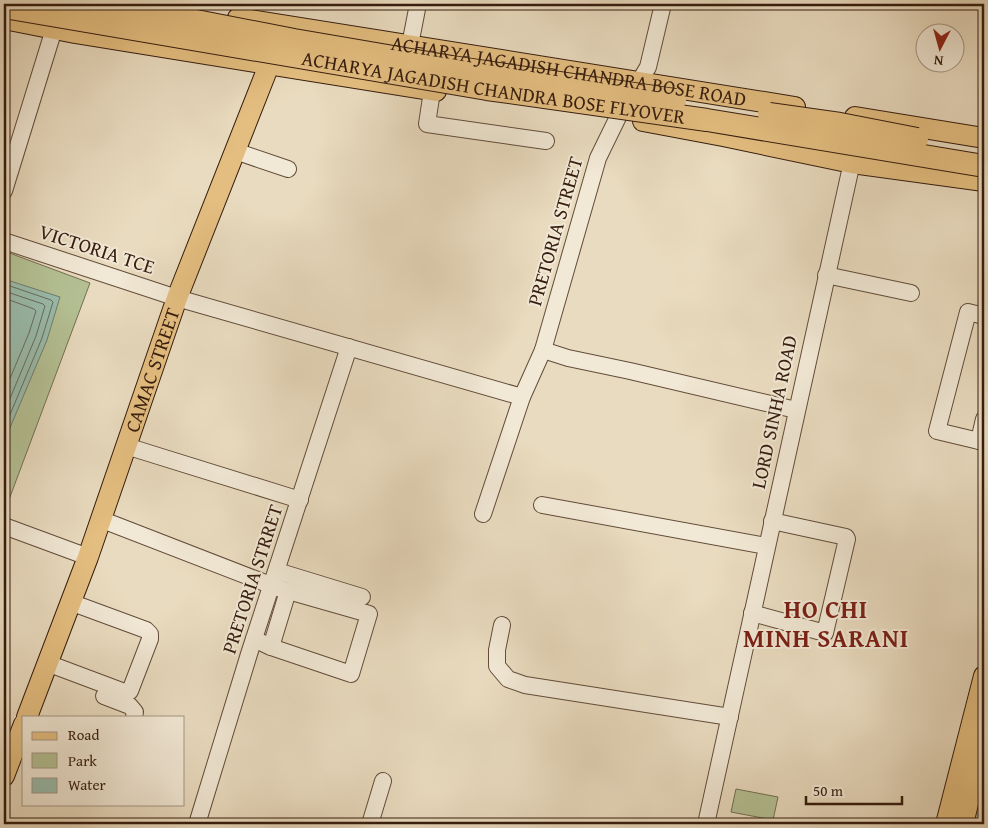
<svg xmlns="http://www.w3.org/2000/svg" width="988" height="828" viewBox="0 0 988 828" font-family="'Gentium Book Plus',serif">
<style>
.green{fill:#b4c194;stroke:#746e51}
.water{fill:#99bcac;stroke:#717c6d}
.lines{fill:none;stroke-linecap:round;stroke-linejoin:round}
.shore{stroke:#676c5d;stroke-width:1}
.minor-casing{stroke:#624c3a;stroke-width:18}
.major-casing{stroke:#351c0e;stroke-width:22}
.minor{stroke:#f1e8d5;stroke-width:16}
.major{stroke:#e4be80;stroke-width:20}
.highway-bridge-casing{stroke:#351c0e;stroke-width:24;stroke-linecap:butt}
.highway-bridge{stroke:#e4be80;stroke-width:22}
.labels{text-anchor:middle;stroke-width:4;stroke-linejoin:round;paint-order:stroke}
.street-label{font-size:20px;fill:#351c0e;stroke:#f1e8d5}
.district-label{font-size:25px;font-weight:bold;letter-spacing:1px;fill:#7a1f14;stroke:#f1e8d5}
</style>
<rect width="100%" height="100%" fill="#e9dbbf"/>
<filter id="stains"><feTurbulence type="fractalNoise" baseFrequency=".004" numOctaves="4"/><feColorMatrix values="0 0 0 0 .2 0 0 0 0 .09 0 0 0 0 .02 0 0 0 .5 -.17"/></filter>
<radialGradient id="worn" r=".72"><stop offset=".6" stop-color="#630" stop-opacity="0"/><stop offset="1" stop-color="#630" stop-opacity=".3"/></radialGradient>
<!-- green -->
<g class="green">
<path d="M4,251L90,283L4,513Z"/>
<path d="M984,714V824H954Z"/>
<path d="M736,789L778,797L773,820L731,812Z"/>
</g>
<!-- water -->
<path class="water" d="M4,279L60,297L47,340L4,442Z"/>
<g class="lines">
<!-- shore -->
<g class="shore">
<path d="M4,284L51,300L53,302L42,338L4,429"/>
<path d="M4,291L43,304L45,306L36,336L4,413"/>
<path d="M4,298L34,309L36,311L29,333L4,393"/>
</g>
<!-- minor casing -->
<g class="minor-casing">
<g id="minor">
<path d="M410,45L418,4"/>
<path d="M432,91L427,124L546,141"/>
<path d="M235,151L288,169"/>
<path d="M4,191L54,29"/>
<path d="M4,241L177,298L522,397"/>
<path d="M826,275L911,293"/>
<path d="M543,350L568,358L630,371L796,410"/>
<path d="M984,419L979,441L984,442"/>
<path d="M979,441L937,431L968,312L984,316"/>
<path d="M126,446L300,500"/>
<path d="M542,505L766,546"/>
<path d="M483,514L522,397L543,350L598,158L618,117L648,67L663,4"/>
<path d="M100,519L278,588L369,614L351,674L271,647L254,639"/>
<path d="M4,526L88,557"/>
<path d="M277,571L362,597"/>
<path d="M752,613L825,633L847,539L846,537L772,521"/>
<path d="M502,625L497,650V666L508,679L525,685L730,717"/>
<path d="M271,647L288,591"/>
<path d="M47,663L127,693L130,691L150,639V634L146,630L70,602"/>
<path d="M104,696L130,706L135,712L134,717"/>
<path d="M197,824L249,654L349,347"/>
<path d="M370,824L383,781"/>
<path d="M706,824L854,153"/>
</g>
</g>
<!-- major casing -->
<g class="major-casing">
<g id="major">
<path id="s1" d="M238,18L795,107"/>
<path d="M4,19L75,33L436,91"/>
<path d="M855,117L984,138"/>
<path d="M643,121L723,136L852,163L984,181"/>
<path id="s2" d="M27,717L88,557L177,298L269,65L272,54"/>
<path d="M4,776L24,724"/>
<path d="M946,824L984,676"/>
<path d="M963,824L984,738"/>
</g>
</g>
<!-- minor -->
<use href="#minor" class="minor"/>
<!-- major -->
<use href="#major" class="major"/>
<!-- highway-bridge casing -->
<g class="highway-bridge-casing">
<g id="highway-bridge">
<path d="M84,4L191,20L294,40L452,67L675,100"/>
<path id="s3" d="M4,7L487,89L707,120L984,166"/>
<path d="M769,114L840,124L917,139"/>
</g>
</g>
<!-- highway-bridge -->
<use href="#highway-bridge" class="highway-bridge"/>
</g>
<g class="labels">
<!-- street labels -->
<g class="street-label">
<text dy="7" stroke="none"><textPath href="#s1" startOffset="335">ACHARYA JAGADISH CHANDRA BOSE ROAD</textPath></text>
<text dy="7" stroke="none"><textPath href="#s3" startOffset="496">ACHARYA JAGADISH CHANDRA BOSE FLYOVER</textPath></text>
<text transform="translate(555 231) rotate(-74)" y="7">PRETORIA STREET</text>
<text transform="translate(97 249) rotate(18)" y="7">VICTORIA TCE</text>
<text dy="7" stroke="none"><textPath href="#s2" startOffset="369">CAMAC STREET</textPath></text>
<text transform="translate(774 412) rotate(-78)" y="7">LORD SINHA ROAD</text>
<text transform="translate(252 579) rotate(-72)" y="7">PRETORIA STRRET</text>
</g>
<!-- district labels -->
<g class="district-label">
<text x="826" y="618">HO CHI<tspan x="826" dy="29">MINH SARANI</tspan></text>
</g>
</g>
<!-- margin -->
<rect width="988" height="828" fill="none" stroke="#e9dbbf" stroke-width="20"/>
<rect x="5" y="5" width="978" height="818" fill="none" stroke="#351c0e" stroke-width="2.5"/>
<rect x="10" y="10" width="968" height="808" fill="none" stroke="#351c0e"/>
<!-- legend -->
<rect x="22" y="716" width="162" height="90" fill="#f1e8d5" stroke="#a69685"/>
<rect x="32" y="732" width="25" height="8" fill="#e4be80" stroke="#a69685"/>
<text x="68" y="740" font-size="15" fill="#351c0e">Road</text>
<rect x="32" y="753" width="25" height="15" fill="#b4c194" stroke="#a69685"/>
<text x="68" y="766" font-size="15" fill="#351c0e">Park</text>
<rect x="32" y="778" width="25" height="15" fill="#99bcac" stroke="#a69685"/>
<text x="68" y="790" font-size="15" fill="#351c0e">Water</text>
<!-- north arrow -->
<g transform="translate(940 48) rotate(186)"><circle r="24" fill="#f1e8d5" stroke="#a69685"/>
<path d="M0-4L9 19L0 12L-9 19Z" fill="#8f2418"/>
<text y="-8" font-size="14" font-weight="bold" text-anchor="middle" fill="#351c0e">N</text>
</g>
<!-- scale -->
<path d="M806 796v8h96v-8" fill="none" stroke="#351c0e" stroke-width="2.5"/>
<text x="813" y="796" font-size="15" fill="#351c0e" stroke="#f1e8d5" stroke-width="4" paint-order="stroke">50 m</text>
<rect width="100%" height="100%" filter="url(#stains)"/>
<rect width="100%" height="100%" fill="url(#worn)"/>
</svg>
